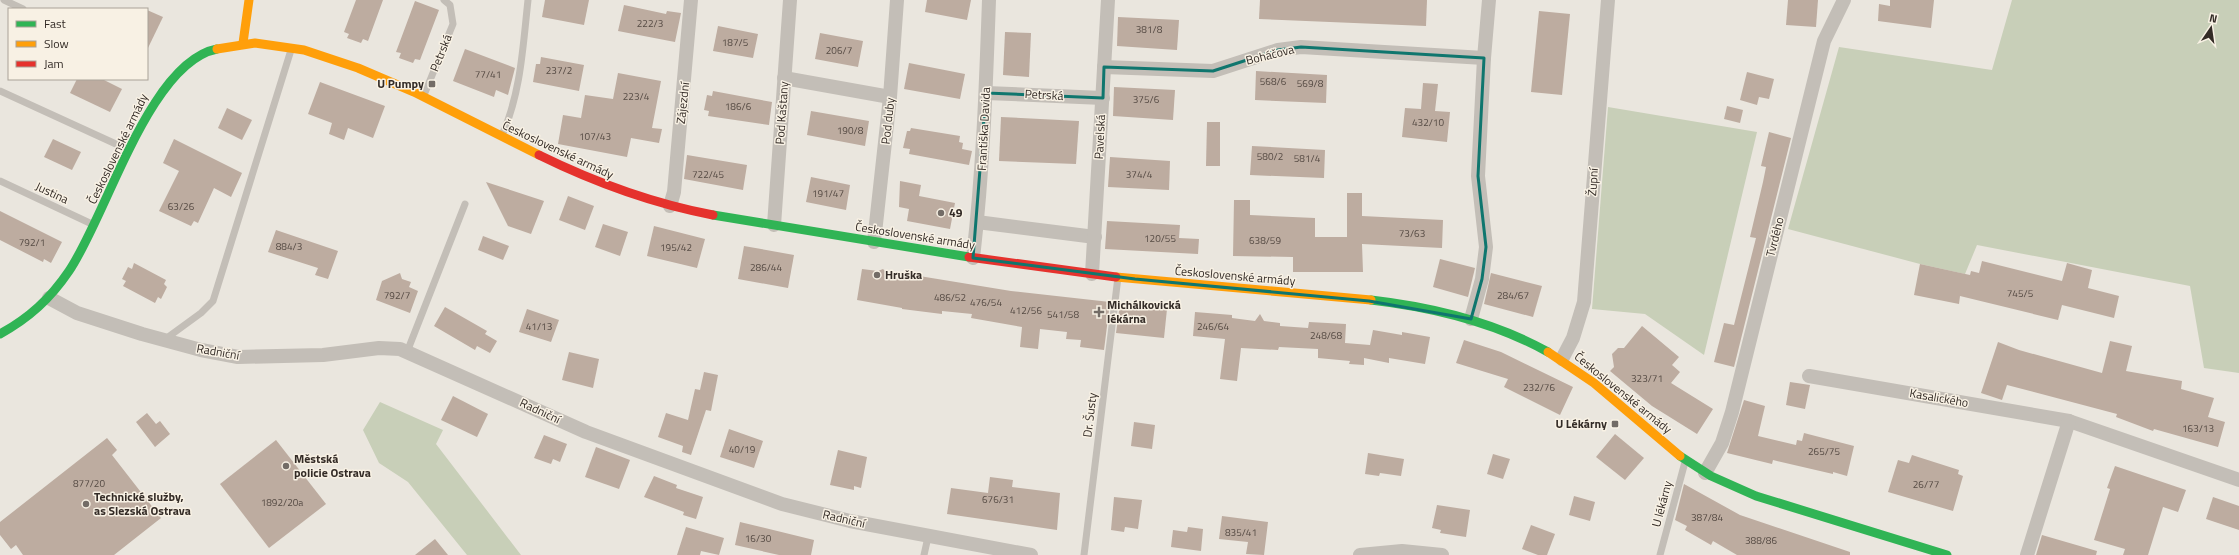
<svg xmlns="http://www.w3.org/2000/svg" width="2239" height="555" viewBox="0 0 2239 555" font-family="'Titillium Web',sans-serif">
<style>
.green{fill:#c8cfb8}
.building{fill:#bdaca0}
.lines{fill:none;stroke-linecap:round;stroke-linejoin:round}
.lane{stroke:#c3beb7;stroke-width:7}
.street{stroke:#c3beb7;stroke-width:14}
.fast{stroke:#30b455;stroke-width:9}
.slow{stroke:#ff9f0a;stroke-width:9}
.jam{stroke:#e5322d;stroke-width:9}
.marked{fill:none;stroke:#0f766e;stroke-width:3;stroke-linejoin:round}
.poi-dot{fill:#736c66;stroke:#f8f1e4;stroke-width:1.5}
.labels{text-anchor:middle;stroke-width:3;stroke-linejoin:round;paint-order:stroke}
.number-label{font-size:10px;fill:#564b44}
.street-label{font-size:12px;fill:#332b26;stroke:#f8f1e4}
.poi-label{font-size:12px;font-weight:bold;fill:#332b26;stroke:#f8f1e4;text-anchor:start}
</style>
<rect width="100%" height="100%" fill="#eae6de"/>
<!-- green -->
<g class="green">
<path d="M2012,0H2239V373L2204,368L2190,286L1977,245L1965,274L1920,264L1788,229L1839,47L1992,70Z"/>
<path d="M1608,107L1757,132L1704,355L1645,314L1592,309Z"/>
<path d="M380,402L443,430L436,444L521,555H467L408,482L379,463L363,430Z"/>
</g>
<!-- building -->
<g class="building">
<path d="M356,0H383L368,41L363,39L361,43L347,38L349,34L344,32Z"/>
<path d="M545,0H589L584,25L542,17Z"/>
<path d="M927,0H971L967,20L925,12Z"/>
<path d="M1260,0H1427L1426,26L1259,19Z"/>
<path d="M1788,0H1818L1816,27L1786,25Z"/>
<path d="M1890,0H1934L1931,28L1878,21L1879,4L1890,6Z"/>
<path d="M415,1L439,10L420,60L415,59L413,63L399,58L401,53L396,52Z"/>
<path d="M624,5L666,14L667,11L681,13L675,42L618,31Z"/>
<path d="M147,10L163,17L147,50Z"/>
<path d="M1539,11L1570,14L1562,95L1531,92Z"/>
<path d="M1118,17L1179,20L1177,50L1117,46Z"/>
<path d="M718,26L758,34L753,58L713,51Z"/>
<path d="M1005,32L1031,33L1029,77L1003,75Z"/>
<path d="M820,33L863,41L858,67L815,59Z"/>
<path d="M465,49L515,68L508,95L496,90L494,97L453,81Z"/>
<path d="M541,57L584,65L579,91L533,82L536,64H540Z"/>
<path d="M909,63L965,74L960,99L904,89Z"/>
<path d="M1256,71L1327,75L1326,103L1255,100Z"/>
<path d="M1747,72L1774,79L1769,99L1759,97L1757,105L1740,100Z"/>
<path d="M618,73L661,81L652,128L662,129L659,143L631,138L627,157L558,144L563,115L581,118L585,95L613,99Z"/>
<path d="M77,79H102L122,89L110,112L70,93Z"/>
<path d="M320,82L385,106L373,138L348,128L344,140L329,134L332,123L308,114Z"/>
<path d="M1423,83L1438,84L1435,111L1450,112L1447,142L1402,137L1405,108L1421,109Z"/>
<path d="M1114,87L1175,90L1173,120L1113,116Z"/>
<path d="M713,91L772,102L769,125L708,116L709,111L704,110L707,95L712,96Z"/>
<path d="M1727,106L1743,110L1740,123L1724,119Z"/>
<path d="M227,108L252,120L242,140L218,128Z"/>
<path d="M811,111L869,121L865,146L807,135Z"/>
<path d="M1001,117L1079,121L1076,164L999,161Z"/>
<path d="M1207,122H1220V166H1206Z"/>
<path d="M911,128L960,136L959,142L963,143L962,149L972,151L969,165L909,154L910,149L903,148L907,131H910Z"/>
<path d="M1769,132L1791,138L1734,367L1714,362L1724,323L1734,325L1756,238L1750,237L1763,182L1766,167L1761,166Z"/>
<path d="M53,139L81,152L72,170L44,157Z"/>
<path d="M174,139L242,173L231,197L214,188L198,223L194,221L191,226L159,211L179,171L163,163Z"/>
<path d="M1252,146L1325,150L1324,178L1250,175Z"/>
<path d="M687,155L747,165L743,190L684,179Z"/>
<path d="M1110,157L1170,161L1169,190L1108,187Z"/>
<path d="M811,177L850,185L846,210L806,202Z"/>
<path d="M900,181L921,185L919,196L955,203L950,229L907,221L909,209L899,207Z"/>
<path d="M486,182L544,201L531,234L508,226Z"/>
<path d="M1347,193H1362V216L1443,220L1442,248L1362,244L1363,272H1293V257L1233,256L1234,200H1250V215L1315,218V237H1347Z"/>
<path d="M568,196L594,206L585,230L559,220Z"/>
<path d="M0,211L62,242L51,263L44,259L43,262L0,240Z"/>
<path d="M1107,221L1180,225L1179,238L1199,239L1198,254L1105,249Z"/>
<path d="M603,224L628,232L620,256L595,247Z"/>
<path d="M654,226L705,239L697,268L647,256Z"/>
<path d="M276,230L338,251L328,279L315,275L318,268L268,252Z"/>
<path d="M483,236L509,246L503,260L478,250Z"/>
<path d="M744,246L794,255L788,288L738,279Z"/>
<path d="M1440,259L1475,268L1468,297L1433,287Z"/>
<path d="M1982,261L2062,281L2067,263L2092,270L2088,288L2119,296L2114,318L2062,305L2058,320L1960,296L1959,304L1914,295L1920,264L1970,275L1971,271L1979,273Z"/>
<path d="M134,263L166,280L164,284L167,287L161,299L158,297L155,303L123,286L126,281L122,279L128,267L132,269Z"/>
<path d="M862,269L878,271L883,269L887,273L907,276V274L1011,291L1110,302L1104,350L1080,347L1081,340L1066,339L1067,332L1040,329L1038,349L1020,347L1022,327L971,318L972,314L942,311V314L902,309V308L857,300Z"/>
<path d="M400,273L402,279L411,282L409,287L418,291L410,313L376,300L382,281Z"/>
<path d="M1491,273L1542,286L1533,317L1484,304Z"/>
<path d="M1120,304L1167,309L1164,338L1116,333Z"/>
<path d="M445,307L487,331L485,334L497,341L490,353L477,346L475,350L434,326Z"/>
<path d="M527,309L559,320L551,342L519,332Z"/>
<path d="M1195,312L1232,315V318L1255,321L1260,314L1264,321L1280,323V326L1308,328L1309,322L1346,324L1345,343L1370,345L1373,330L1402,335V332L1430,337L1425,364L1389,358V363L1364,358V365L1349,364L1350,361L1318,358V349L1279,347L1278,350L1241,348L1237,381L1220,379L1225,339L1193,336Z"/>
<path d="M1642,326L1679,357L1672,365L1680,372L1671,383L1713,409L1697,434L1652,406L1610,371L1614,367L1612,354L1618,348H1624Z"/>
<path d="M1464,340L1501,352L1573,387L1560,415L1504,387L1508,379L1456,363Z"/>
<path d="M2110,341L2132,346L2126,371L2182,381L2181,389L2214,398L2208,417L2225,422L2218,447L2154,429L2153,431L2116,417L2117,414L2007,385L2002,400L1981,393L1998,342L2019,350L2102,373Z"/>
<path d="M569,352L599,359L593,388L562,380Z"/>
<path d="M704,372L718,375L711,411L706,410L691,455L682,452L683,446L658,437L666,413L688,420L695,389L700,390Z"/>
<path d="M1790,382L1810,385L1805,409L1786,405Z"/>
<path d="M453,396L488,414L477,437L441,420Z"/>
<path d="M1744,400L1765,406L1758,436L1796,445L1797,440L1802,441L1804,433L1854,446L1847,476L1833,472V474L1773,460L1772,464L1727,453Z"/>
<path d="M147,413L156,424L160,421L170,434L155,447L136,422Z"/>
<path d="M1134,422L1155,425L1152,449L1131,446Z"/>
<path d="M729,429L763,441L754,468L720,457Z"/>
<path d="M1615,434L1644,458L1625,480L1596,457Z"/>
<path d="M544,435L567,444L560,462L553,459L551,464L534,458Z"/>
<path d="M107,438L117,450L112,455L161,518L114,555H23L16,545L11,549L0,535V522Z"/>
<path d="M276,440L326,504L269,548L220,484Z"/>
<path d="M596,447L630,460L619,489L585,477Z"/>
<path d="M838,450L867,457L861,488L854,486V490L830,485Z"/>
<path d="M1368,453L1404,459L1401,476L1380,473L1379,476L1365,474Z"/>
<path d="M1493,454L1510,459L1503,479L1487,474Z"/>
<path d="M1912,455L1959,470L1958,474L1963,476L1953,511L1888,492L1898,460L1909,463Z"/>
<path d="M2115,466L2186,490L2178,512L2163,507L2148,555H2123L2125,549L2094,540L2110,489L2107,488Z"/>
<path d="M654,476L677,485L676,488L703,497L696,519L683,515L684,512L644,497Z"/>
<path d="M990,477L1013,480L1012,487L1060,493L1057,530L947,514L951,488L988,493Z"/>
<path d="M1684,484L1740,515L1850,552V555H1737L1713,541L1711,545L1685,530L1687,526L1675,520Z"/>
<path d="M1574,496L1595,502L1590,521L1569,515Z"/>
<path d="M1114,497L1142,500L1138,529L1125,527L1124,532L1111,530Z"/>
<path d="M2213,497L2239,506V530L2206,519Z"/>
<path d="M1437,505L1470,510L1466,537L1440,533L1441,530L1432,528Z"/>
<path d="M1222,516L1268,522L1264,555L1246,554L1248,542L1219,539Z"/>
<path d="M740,522L814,540L811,555H779L735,545Z"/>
<path d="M1531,525L1555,534L1547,555H1538L1522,549Z"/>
<path d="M686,527L724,538L719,555L701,551L700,555H677Z"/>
<path d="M1188,527L1203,529L1201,551L1171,547L1173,530L1187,532Z"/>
<path d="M2042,535L2097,551L2096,555H2036Z"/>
<path d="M435,539L448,555H415Z"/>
</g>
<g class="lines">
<!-- lane -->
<g class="lane">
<path d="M4,0L23,9"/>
<path d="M0,91L129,150"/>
<path d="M424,95L453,24L450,5L444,0"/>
<path d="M502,135C521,93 523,45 528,0"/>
<path d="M0,181L94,225"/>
<path d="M164,340L201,313L213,301L291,50"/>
<path d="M407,352L465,204"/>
<path d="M924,555L928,537"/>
<path d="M1084,555L1118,277"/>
<path d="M1660,555L1685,462"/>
</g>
<!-- street -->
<g class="street">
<path d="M1104,67L1213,71L1278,50L1301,47L1484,58"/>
<path d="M784,78L890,97"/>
<path d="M986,93L1103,98"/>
<path d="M670,206L674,192L691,0"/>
<path d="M977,222L1095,237"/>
<path d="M774,225L790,0"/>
<path d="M874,242L890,97L897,0"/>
<path d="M973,258C983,172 986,86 989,0"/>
<path d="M1092,274L1108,0"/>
<path d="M49,298L77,313L142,334L201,350L238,357L323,355L379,348L400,349L586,432L782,504L850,521L1031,555"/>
<path d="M1471,319L1482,279L1486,247L1478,176L1484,58L1489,0"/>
<path d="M1562,359L1573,338L1584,302L1608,0"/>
<path d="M1809,376L2069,421L2239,480"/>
<path d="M1705,473L1722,443L1732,412L1824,41L1844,0"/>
<path d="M1360,555L1402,551L1442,555"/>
<path d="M2027,555L2069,421"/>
</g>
<!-- fast -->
<g class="fast">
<path d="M713,215L969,257"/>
<path d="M1371,300C1432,307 1494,322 1548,352"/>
<path d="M0,334C29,318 50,299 69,271C106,217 149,62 217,49"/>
<path d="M1680,456L1711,476L1756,496L1947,555"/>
</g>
<!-- slow -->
<g class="slow">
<path d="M243,43L249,0"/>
<path d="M217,49L255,43L304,50L358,68L414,92L539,155"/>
<path d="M1116,277L1371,300"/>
<path d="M1548,352L1594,383L1680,456"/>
</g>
<!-- jam -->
<g class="jam">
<path d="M539,155C596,183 650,203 713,215"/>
<path d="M969,257L1116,277"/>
</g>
</g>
<!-- marked area -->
<path class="marked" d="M1301,47L1484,58L1478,176L1486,247L1482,279L1471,319L1369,301L1135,279L973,258L986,93L1103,98L1104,67L1213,71L1278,50Z"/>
<!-- markers -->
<g class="poi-dot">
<rect x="428" y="80" width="8" height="8" rx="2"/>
<circle cx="941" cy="213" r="4"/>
<circle cx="877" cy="275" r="4"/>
<path d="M1097 306h4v4h4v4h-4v4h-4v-4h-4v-4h4z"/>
<rect x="1611" y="420" width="8" height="8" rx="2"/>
<circle cx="286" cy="466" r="4"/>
<circle cx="86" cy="504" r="4"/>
</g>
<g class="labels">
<!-- number labels -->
<g class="number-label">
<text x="650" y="27">222/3</text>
<text x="1149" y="33">381/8</text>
<text x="735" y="46">187/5</text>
<text x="839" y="54">206/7</text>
<text x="559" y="74">237/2</text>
<text x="488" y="78">77/41</text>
<text x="1273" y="85">568/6</text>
<text x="1310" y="87">569/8</text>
<text x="636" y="100">223/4</text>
<text x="1146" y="103">375/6</text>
<text x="738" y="110">186/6</text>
<text x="1428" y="126">432/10</text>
<text x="850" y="134">190/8</text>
<text x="595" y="140">107/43</text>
<text x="1270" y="160">580/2</text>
<text x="1307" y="162">581/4</text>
<text x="708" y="178">722/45</text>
<text x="1139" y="178">374/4</text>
<text x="828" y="197">191/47</text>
<text x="181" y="210">63/26</text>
<text x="1412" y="237">73/63</text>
<text x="1160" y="242">120/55</text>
<text x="1265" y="244">638/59</text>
<text x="32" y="246">792/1</text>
<text x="289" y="250">884/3</text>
<text x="676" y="251">195/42</text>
<text x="766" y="271">286/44</text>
<text x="2020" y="297">745/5</text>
<text x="397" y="299">792/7</text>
<text x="1513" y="299">284/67</text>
<text x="950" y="301">486/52</text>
<text x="986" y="306">476/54</text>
<text x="1026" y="314">412/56</text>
<text x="1063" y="318">541/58</text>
<text x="539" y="330">41/13</text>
<text x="1213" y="330">246/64</text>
<text x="1326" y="339">248/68</text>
<text x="1647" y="382">323/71</text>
<text x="1539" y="391">232/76</text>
<text x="2198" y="432">163/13</text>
<text x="742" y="453">40/19</text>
<text x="1824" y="455">265/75</text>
<text x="89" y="487">877/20</text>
<text x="1926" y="488">26/77</text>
<text x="998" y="503">676/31</text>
<text x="282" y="506">1892/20a</text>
<text x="1707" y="521">387/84</text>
<text x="1241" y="536">835/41</text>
<text x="758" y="542">16/30</text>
<text x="1761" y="544">388/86</text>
</g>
<!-- street labels -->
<g class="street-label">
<text transform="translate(441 53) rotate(-68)" y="4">Petrská</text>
<text transform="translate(1270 55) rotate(-14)" y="4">Boháčova</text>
<text transform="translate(1044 95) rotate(3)" y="4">Petrská</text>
<text transform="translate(683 103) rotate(-84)" y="4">Zájezdní</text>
<text transform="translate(782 113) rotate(-86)" y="4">Pod Kaštany</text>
<text transform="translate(888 121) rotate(-84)" y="4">Pod duby</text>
<text transform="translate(984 129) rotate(-87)" y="4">Františka Davida</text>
<text transform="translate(1100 137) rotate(-87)" y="4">Pavelská</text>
<text transform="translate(118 149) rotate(-64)" y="4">Československé armády</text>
<text transform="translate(558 150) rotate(25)" y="4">Československé armády</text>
<text transform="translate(1593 182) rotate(-86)" y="4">Župní</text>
<text transform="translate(52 193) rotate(25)" y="4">Justina</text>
<text transform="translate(915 236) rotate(9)" y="4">Československé armády</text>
<text transform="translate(1775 237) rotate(-76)" y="4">Tvrdého</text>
<text transform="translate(1235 276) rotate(5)" y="4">Československé armády</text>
<text transform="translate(218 352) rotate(10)" y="4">Radniční</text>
<text transform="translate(1623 393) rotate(39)" y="4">Československé armády</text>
<text transform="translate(1939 398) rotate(10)" y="4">Kasalického</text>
<text transform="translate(540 411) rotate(25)" y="4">Radniční</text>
<text transform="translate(1090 415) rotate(-83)" y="4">Dr. Šusty</text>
<text transform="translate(1662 504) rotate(-75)" y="4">U lékárny</text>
<text transform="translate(844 519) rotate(13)" y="4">Radniční</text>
</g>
<!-- poi labels -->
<g class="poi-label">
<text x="424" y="88" text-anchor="end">U Pumpy</text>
<text x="949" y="217">49</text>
<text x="885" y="279">Hruška</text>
<text x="1107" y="309">Michálkovická<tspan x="1107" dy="14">lékárna</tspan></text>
<text x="1607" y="428" text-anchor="end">U Lékárny</text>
<text x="294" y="463">Městská<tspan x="294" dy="14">policie Ostrava</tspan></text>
<text x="94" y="501">Technické služby,<tspan x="94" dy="14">as Slezská Ostrava</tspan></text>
</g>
</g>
<!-- legend -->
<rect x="8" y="8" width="140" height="72" fill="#f8f1e4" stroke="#a9a298"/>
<rect x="16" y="21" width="20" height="6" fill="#30b455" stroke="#a9a298"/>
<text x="44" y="28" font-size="12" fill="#332b26">Fast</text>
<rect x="16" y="41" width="20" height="6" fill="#ff9f0a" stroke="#a9a298"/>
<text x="44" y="48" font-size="12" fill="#332b26">Slow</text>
<rect x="16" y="61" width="20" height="6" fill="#e5322d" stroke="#a9a298"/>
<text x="44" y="68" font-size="12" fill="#332b26">Jam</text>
<!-- north arrow -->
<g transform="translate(2211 28) rotate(13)" stroke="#f8f1e4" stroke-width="3" paint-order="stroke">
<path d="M0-3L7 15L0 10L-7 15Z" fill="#332b26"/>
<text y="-6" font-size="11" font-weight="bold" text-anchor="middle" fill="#332b26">N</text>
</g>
</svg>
